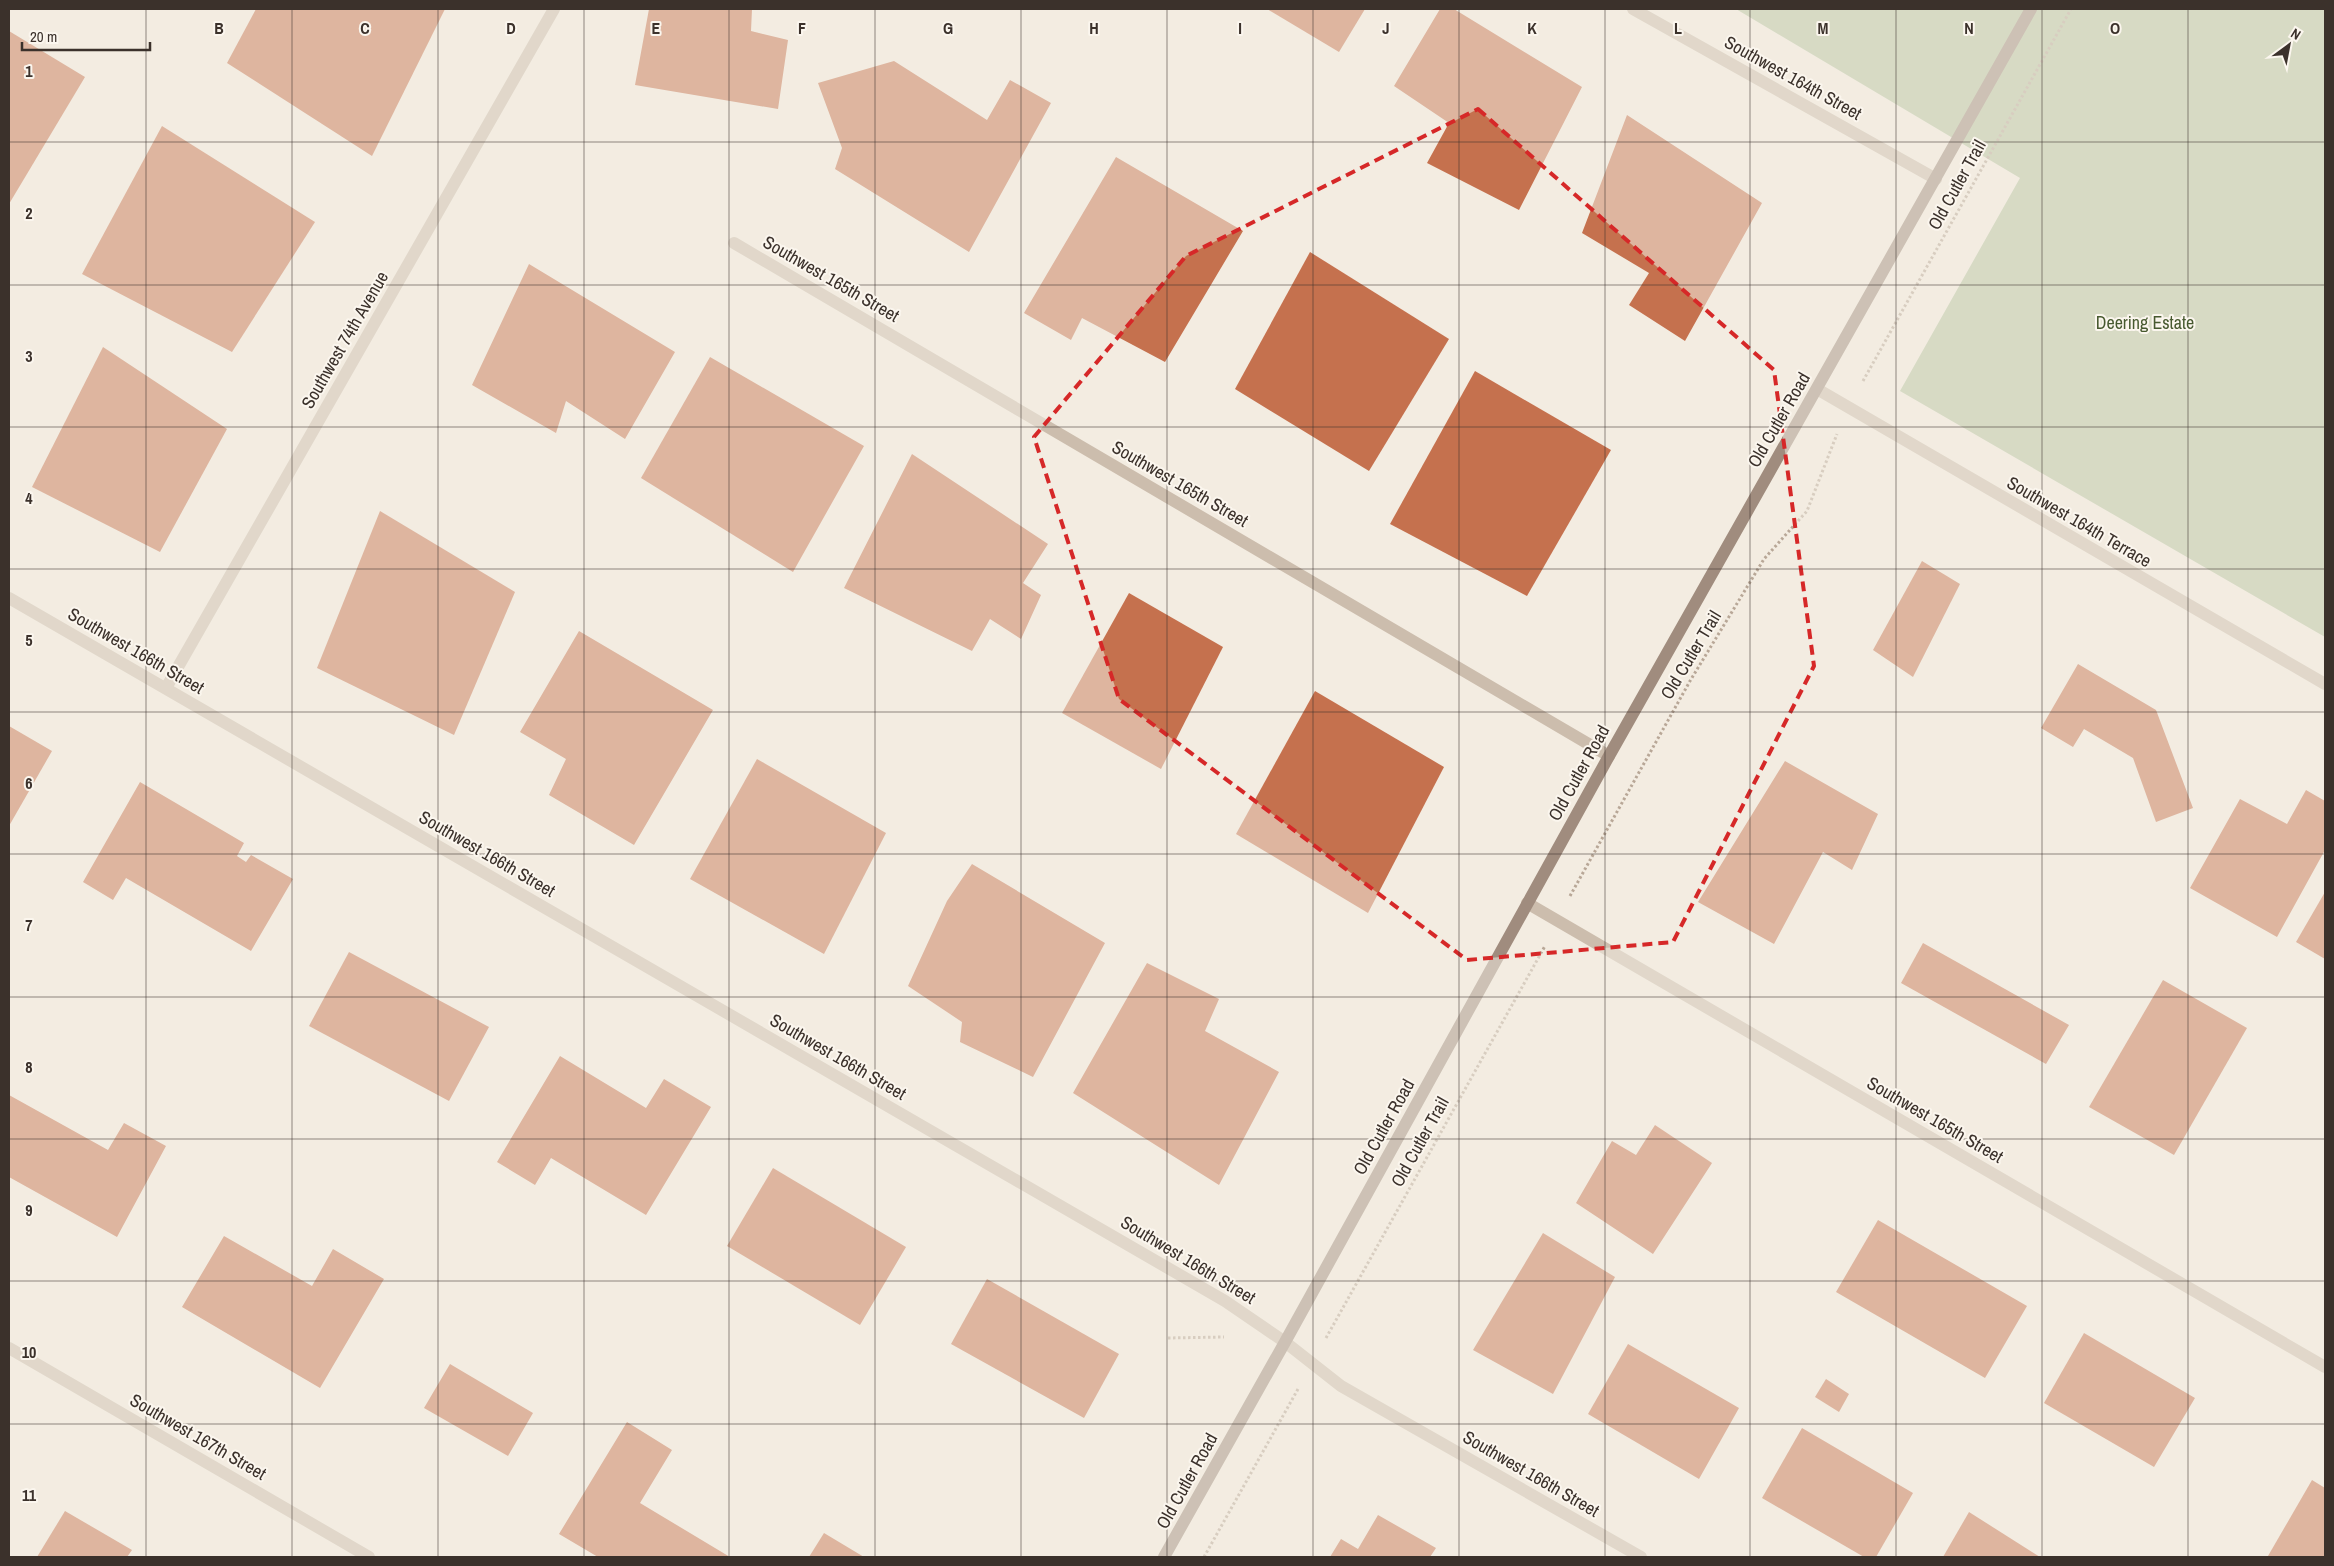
<svg xmlns="http://www.w3.org/2000/svg" width="2334" height="1566" viewBox="0 0 2334 1566" font-family="'Archivo Narrow',sans-serif">
<style>
.green{fill:#b6c3a1}
.building{fill:#c5714e}
.lines{fill:none;stroke-linecap:round;stroke-linejoin:round}
.path{stroke:#b8a797;stroke-width:3;stroke-dasharray:2.5 2.5;stroke-linecap:butt}
.minor{stroke:#ccbdad;stroke-width:12}
.secondary{stroke:#a08c7e;stroke-width:12}
.marked{fill:none;stroke:#d62828;stroke-width:4;stroke-dasharray:10 6;stroke-linejoin:round}
.grid{fill:none;stroke:#3b312b;stroke-width:1;stroke-opacity:0.55}
.labels{text-anchor:middle;stroke-width:4;stroke-linejoin:round;paint-order:stroke}
.street-label{font-size:18px;fill:#3b312b;stroke:#fbf6ee}
.park-label{font-size:18px;fill:#47592f;stroke:#fbf6ee}
.grid-label{font-size:16px;text-anchor:middle;font-weight:bold;fill:#3b312b;stroke:#fbf6ee;stroke-width:4;stroke-linejoin:round;paint-order:stroke}
</style>
<rect width="100%" height="100%" fill="#f3ece1"/>
<!-- green -->
<path class="green" d="M1736,9H2325V637L1900,391L2020,178Z"/>
<!-- building -->
<g class="building">
<path d="M256,9H445L372,156L227,63Z"/>
<path d="M649,9H752L751,31L788,40L778,109L635,85Z"/>
<path d="M1267,9H1365L1339,52Z"/>
<path d="M1440,9H1454L1582,87L1519,210L1427,163L1449,123L1394,86Z"/>
<path d="M9,31L85,77L9,204Z"/>
<path d="M894,61L987,120L1010,80L1051,103L969,252L835,169L842,148L818,83Z"/>
<path d="M1627,115L1762,203L1685,341L1629,305L1649,273L1582,233Z"/>
<path d="M162,126L315,222L232,352L82,274Z"/>
<path d="M1116,157L1243,231L1165,362L1082,318L1071,340L1024,313Z"/>
<path d="M1310,252L1449,339L1369,471L1235,389Z"/>
<path d="M529,264L675,352L625,439L566,401L556,433L472,385Z"/>
<path d="M103,347L227,429L160,552L32,487Z"/>
<path d="M710,357L864,446L793,572L641,478Z"/>
<path d="M1475,371L1611,450L1527,596L1390,524Z"/>
<path d="M912,454L1048,544L1023,583L1041,595L1021,639L990,619L972,651L844,588Z"/>
<path d="M380,511L515,592L454,735L317,668Z"/>
<path d="M1922,561L1960,584L1913,677L1873,650Z"/>
<path d="M1129,593L1223,647L1161,769L1062,713Z"/>
<path d="M579,631L713,710L634,845L549,795L566,759L520,732Z"/>
<path d="M2078,664L2156,710L2193,808L2156,822L2133,758L2084,729L2073,747L2041,728Z"/>
<path d="M1315,691L1444,767L1368,913L1236,834Z"/>
<path d="M9,726L52,751L9,826Z"/>
<path d="M757,759L886,833L824,954L690,879Z"/>
<path d="M1785,761L1878,814L1852,870L1823,852L1774,944L1698,902Z"/>
<path d="M140,782L244,843L237,856L246,862L251,855L293,879L251,951L126,878L113,900L83,882Z"/>
<path d="M2306,790L2325,801V850L2277,937L2190,888L2240,799L2287,824Z"/>
<path d="M972,864L1105,943L1033,1077L960,1042L962,1022L908,986L947,901Z"/>
<path d="M2325,892V959L2296,942Z"/>
<path d="M1923,943L2069,1025L2046,1064L1901,983Z"/>
<path d="M349,952L489,1027L449,1101L309,1026Z"/>
<path d="M1147,963L1219,999L1205,1031L1279,1072L1219,1185L1073,1093Z"/>
<path d="M2163,980L2247,1028L2174,1155L2089,1107Z"/>
<path d="M560,1056L646,1108L664,1079L711,1107L646,1215L551,1158L535,1185L497,1162Z"/>
<path d="M9,1095L108,1150L124,1123L166,1146L117,1237L9,1177Z"/>
<path d="M1655,1125L1712,1163L1653,1254L1576,1203L1612,1141L1636,1155Z"/>
<path d="M773,1168L906,1247L860,1325L727,1246Z"/>
<path d="M1878,1220L2027,1306L1985,1378L1836,1292Z"/>
<path d="M1543,1233L1615,1277L1553,1394L1473,1350Z"/>
<path d="M224,1236L312,1286L333,1249L384,1279L320,1388L182,1307Z"/>
<path d="M987,1279L1119,1354L1084,1418L951,1344Z"/>
<path d="M2084,1333L2195,1398L2154,1467L2044,1403Z"/>
<path d="M1628,1344L1739,1408L1699,1479L1588,1414Z"/>
<path d="M450,1364L533,1413L508,1456L424,1408Z"/>
<path d="M1826,1379L1849,1394L1839,1412L1815,1397Z"/>
<path d="M627,1422L672,1450L640,1503L730,1557H598L559,1534Z"/>
<path d="M1802,1428L1913,1493L1876,1557H1864L1762,1498Z"/>
<path d="M2312,1480L2325,1488V1557H2270L2268,1556Z"/>
<path d="M65,1511L132,1550L127,1557H37Z"/>
<path d="M1969,1512L2040,1557H1943Z"/>
<path d="M1378,1515L1436,1548L1430,1557H1330L1341,1539L1358,1549Z"/>
<path d="M824,1533L864,1557H809Z"/>
</g>
<g class="lines">
<!-- path -->
<g class="path">
<path d="M1863,381L2071,9"/>
<path d="M1570,896L1690,681L1764,559L1807,511L1837,434"/>
<path d="M1168,1338L1224,1337"/>
<path d="M1326,1338L1545,946"/>
<path d="M1204,1557L1298,1389"/>
</g>
<!-- minor -->
<g class="minor">
<path d="M1633,9L1936,179"/>
<path d="M734,243L1609,756"/>
<path d="M1817,389L2325,684"/>
<path d="M9,598L1225,1301L1285,1342L1341,1386L1641,1557"/>
<path d="M166,688L554,9"/>
<path d="M1527,903L2325,1367"/>
<path d="M9,1348L369,1557"/>
</g>
<!-- secondary -->
<path class="secondary" d="M1164,1557L1285,1342L1609,756L2031,9"/>
</g>
<!-- marked area -->
<path d="M0 0H2334V1566H0ZM1478,109L1774,370L1814,666L1673,942L1467,960L1119,699L1034,437L1186,256Z" fill="#f3ece1" fill-opacity=".55" fill-rule="evenodd"/>
<path class="marked" d="M1478,109L1774,370L1814,666L1673,942L1467,960L1119,699L1034,437L1186,256Z"/>
<!-- grid -->
<path class="grid" d="M146,9V1557M292,9V1557M438,9V1557M584,9V1557M729,9V1557M875,9V1557M1021,9V1557M1167,9V1557M1313,9V1557M1459,9V1557M1605,9V1557M1750,9V1557M1896,9V1557M2042,9V1557M2188,9V1557M9,142H2325M9,285H2325M9,427H2325M9,569H2325M9,712H2325M9,854H2325M9,997H2325M9,1139H2325M9,1281H2325M9,1424H2325"/>
<g class="labels">
<!-- street labels -->
<g class="street-label">
<text transform="translate(1793 78) rotate(29)" y="6">Southwest 164th Street</text>
<text transform="translate(1957 185) rotate(-61)" y="6">Old Cutler Trail</text>
<text transform="translate(831 279) rotate(30)" y="6">Southwest 165th Street</text>
<text transform="translate(345 340) rotate(-60)" y="6">Southwest 74th Avenue</text>
<text transform="translate(1779 420) rotate(-60)" y="6">Old Cutler Road</text>
<text transform="translate(1180 484) rotate(30)" y="6">Southwest 165th Street</text>
<text transform="translate(2079 522) rotate(30)" y="6">Southwest 164th Terrace</text>
<text transform="translate(136 651) rotate(30)" y="6">Southwest 166th Street</text>
<text transform="translate(1691 655) rotate(-59)" y="6">Old Cutler Trail</text>
<text transform="translate(1579 773) rotate(-61)" y="6">Old Cutler Road</text>
<text transform="translate(487 854) rotate(30)" y="6">Southwest 166th Street</text>
<text transform="translate(838 1057) rotate(30)" y="6">Southwest 166th Street</text>
<text transform="translate(1935 1120) rotate(30)" y="6">Southwest 165th Street</text>
<text transform="translate(1384 1127) rotate(-61)" y="6">Old Cutler Road</text>
<text transform="translate(1420 1142) rotate(-61)" y="6">Old Cutler Trail</text>
<text transform="translate(1188 1260) rotate(31)" y="6">Southwest 166th Street</text>
<text transform="translate(198 1437) rotate(30)" y="6">Southwest 167th Street</text>
<text transform="translate(1531 1474) rotate(30)" y="6">Southwest 166th Street</text>
<text transform="translate(1187 1481) rotate(-61)" y="6">Old Cutler Road</text>
</g>
<!-- park labels -->
<g class="park-label">
<text x="2145" y="329">Deering Estate</text>
</g>
</g>
<g class="grid-label">
<text x="219" y="34">B</text>
<text x="365" y="34">C</text>
<text x="511" y="34">D</text>
<text x="656" y="34">E</text>
<text x="802" y="34">F</text>
<text x="948" y="34">G</text>
<text x="1094" y="34">H</text>
<text x="1240" y="34">I</text>
<text x="1386" y="34">J</text>
<text x="1532" y="34">K</text>
<text x="1678" y="34">L</text>
<text x="1823" y="34">M</text>
<text x="1969" y="34">N</text>
<text x="2115" y="34">O</text>
<text x="29" y="77">1</text>
<text x="29" y="219">2</text>
<text x="29" y="362">3</text>
<text x="29" y="504">4</text>
<text x="29" y="646">5</text>
<text x="29" y="789">6</text>
<text x="29" y="931">7</text>
<text x="29" y="1073">8</text>
<text x="29" y="1216">9</text>
<text x="29" y="1358">10</text>
<text x="29" y="1501">11</text>
</g>
<!-- border -->
<rect width="2334" height="1566" fill="none" stroke="#3b312b" stroke-width="20"/>
<!-- north arrow -->
<g transform="translate(2289 45) rotate(32)" stroke="#fbf6ee" stroke-width="4" paint-order="stroke">
<path d="M0-4L9 19L0 12L-9 19Z" fill="#3b312b"/>
<text y="-8" font-size="14" font-weight="bold" text-anchor="middle" fill="#3b312b">N</text>
</g>
<!-- scale -->
<path d="M22 42v8h128v-8" fill="none" stroke="#3b312b" stroke-width="2.5"/>
<text x="30" y="42" font-size="15" fill="#3b312b" stroke="#fbf6ee" stroke-width="4" paint-order="stroke">20 m</text>
</svg>
